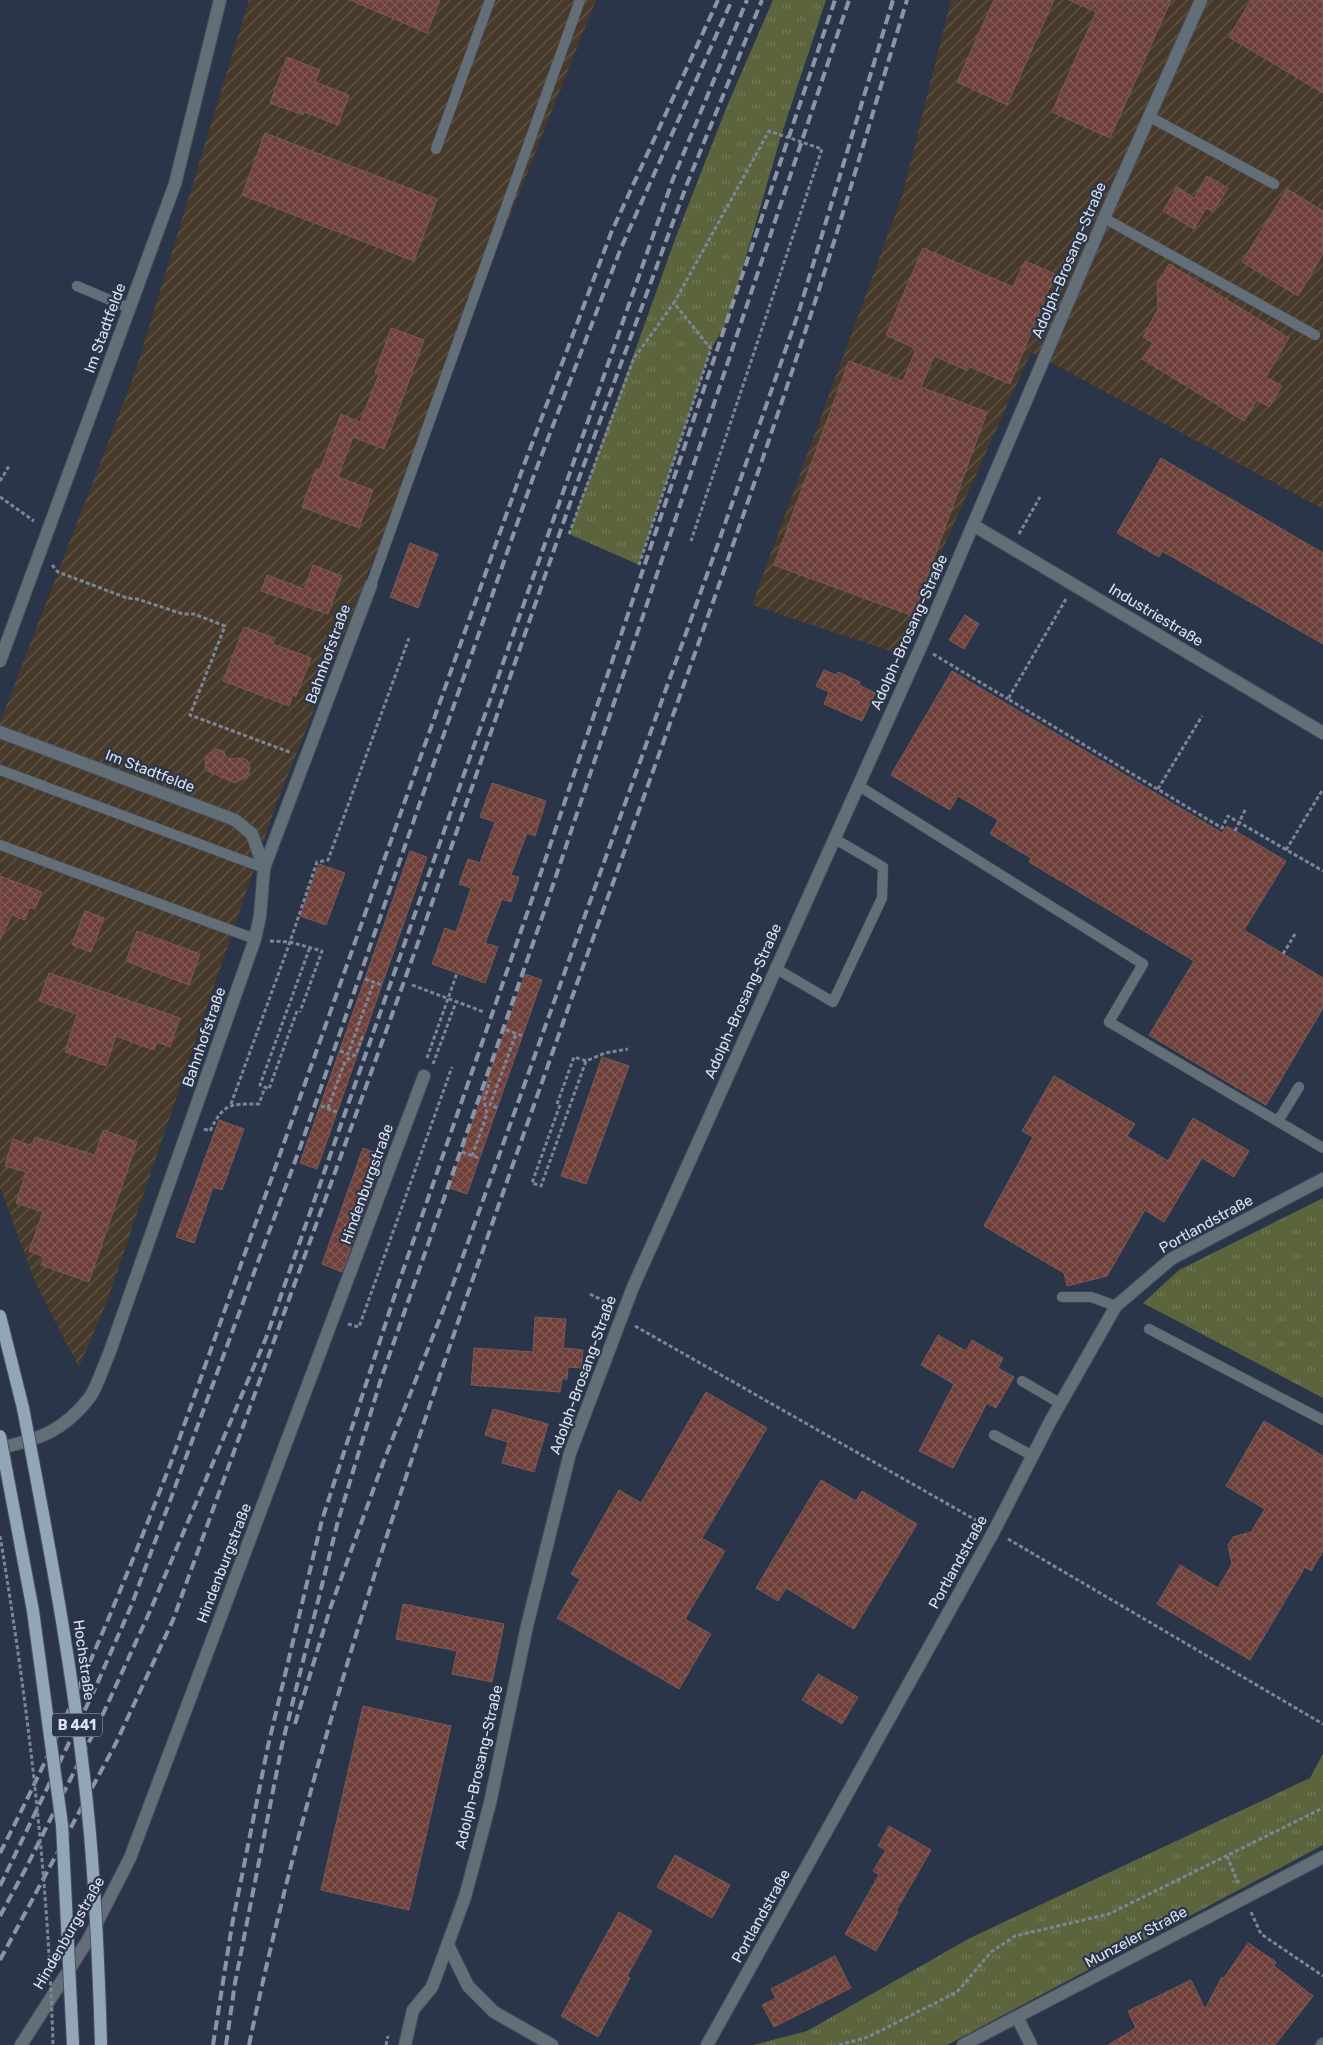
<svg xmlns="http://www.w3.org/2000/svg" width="1323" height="2045" viewBox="0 0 1323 2045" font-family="Rubik,sans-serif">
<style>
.industrial{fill:url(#industrial-furrows)}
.grass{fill:url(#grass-tufts)}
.building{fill:url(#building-cross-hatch);stroke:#785a56}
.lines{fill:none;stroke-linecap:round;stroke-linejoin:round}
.service-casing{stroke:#475164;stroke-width:11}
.minor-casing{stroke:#475164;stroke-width:14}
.tertiary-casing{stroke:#475164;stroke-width:14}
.primary-casing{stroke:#475164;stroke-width:14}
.path{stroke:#7d8698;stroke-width:3;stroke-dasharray:4 2.5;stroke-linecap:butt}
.service{stroke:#646e77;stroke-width:10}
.minor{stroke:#646e77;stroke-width:12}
.tertiary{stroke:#646e77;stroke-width:12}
.primary{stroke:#92a6b7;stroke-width:12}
.rail{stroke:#8c95a6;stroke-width:4;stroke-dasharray:10 5;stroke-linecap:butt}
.primary-bridge-casing{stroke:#475164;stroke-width:14;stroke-linecap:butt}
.path-bridge{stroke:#7d8698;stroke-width:3;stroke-dasharray:4 2.5;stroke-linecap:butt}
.primary-bridge{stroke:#92a6b7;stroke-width:12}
.labels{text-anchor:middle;stroke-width:4.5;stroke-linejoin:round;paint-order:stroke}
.shield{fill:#2b354a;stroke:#a6adbe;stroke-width:1}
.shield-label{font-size:14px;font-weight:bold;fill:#dae1ef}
.street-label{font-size:15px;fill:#dae1ef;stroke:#2b354a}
</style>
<defs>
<pattern id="industrial-furrows" width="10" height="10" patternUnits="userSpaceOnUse" patternTransform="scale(1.25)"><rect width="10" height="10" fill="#473a2b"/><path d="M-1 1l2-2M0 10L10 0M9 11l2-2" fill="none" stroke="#61564a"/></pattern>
<pattern id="grass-tufts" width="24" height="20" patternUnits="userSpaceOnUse" patternTransform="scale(1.25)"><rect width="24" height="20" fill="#5c643d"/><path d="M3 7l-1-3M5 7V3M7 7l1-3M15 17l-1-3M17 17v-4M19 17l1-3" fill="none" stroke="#737a59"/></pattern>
<pattern id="building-cross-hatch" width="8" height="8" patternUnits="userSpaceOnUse" patternTransform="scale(1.25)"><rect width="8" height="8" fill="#6e3e38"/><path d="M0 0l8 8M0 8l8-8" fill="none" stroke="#825a55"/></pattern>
</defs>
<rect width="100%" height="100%" fill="#2b354a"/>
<!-- industrial -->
<g class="industrial">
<path d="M249,0H596L274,810L108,1299L79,1367L36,1284L0,1187V722L135,373Z"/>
<path d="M951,0H1323V509L1031,352L896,653L752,605L902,196Z"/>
</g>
<!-- grass -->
<g class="grass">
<path d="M773,0H826L781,136L727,322L711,349L639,565L569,534L677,234L727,106Z"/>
<path d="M1323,1198V1398L1143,1303L1179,1270Z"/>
<path d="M1323,1754V1845L947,2045H753L807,2031L970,1938L1310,1778Z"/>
</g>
<!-- building -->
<g class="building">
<path d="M350,0H440L427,33Z"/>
<path d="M994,0H1054L1007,105L957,82Z"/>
<path d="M1069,0H1171L1110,138L1052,112L1096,12Z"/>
<path d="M1251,0H1323V93L1229,37Z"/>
<path d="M287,57L320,70L315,82L349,95L338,125L304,112L303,115L270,103Z"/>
<path d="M265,133L437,199L414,261L242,195Z"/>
<path d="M1207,176L1228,188L1213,212L1206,208L1194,229L1163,211L1177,187L1194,198Z"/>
<path d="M1287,189L1323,211V254L1298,296L1242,262Z"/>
<path d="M923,248L1013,287L1025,261L1055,274L1010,384L968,366L966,370L934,356L921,387L987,412L913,616L774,565L849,361L903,381L916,349L886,335Z"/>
<path d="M1169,264L1289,338L1266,377L1282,386L1269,407L1257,400L1244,421L1142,359L1153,343L1143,337L1158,309L1157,284Z"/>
<path d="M391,328L424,340L384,449L353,437L338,477L373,490L359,528L302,507L316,469L320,470L341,414L360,422L379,374L375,373Z"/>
<path d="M1161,458L1323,553V644L1162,551L1159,557L1117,533Z"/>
<path d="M410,543L438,554L418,608L390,597Z"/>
<path d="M313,565L342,576L328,614L261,591L267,575L304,589Z"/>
<path d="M965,615L979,624L964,649L949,640Z"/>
<path d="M244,627L275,638L273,644L311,658L296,697L293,695L289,706L223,681Z"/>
<path d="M824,670L836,675L838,672L860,682L859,685L875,693L862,721L824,704L829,692L816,686Z"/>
<path d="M952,671L1222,833L1227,826L1286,861L1244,930L1323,978V1008L1266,1105L1149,1035L1194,961L1029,862L1031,858L990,834L998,820L958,796L950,810L891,775Z"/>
<path d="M216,749L223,751L228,759L240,758L247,760L250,767L248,776L235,783L205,770L206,756Z"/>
<path d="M492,783L546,801L535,836L527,833L511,875L519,877L511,902L502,899L485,943L498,947L485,983L432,964L445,928L456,932L471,888L459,884L468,859L480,863L495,822L480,817Z"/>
<path d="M410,851L427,857L317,1169L300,1163Z"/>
<path d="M319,864L345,873L326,925L300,916Z"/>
<path d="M0,876L42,892L35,909L30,907L25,920L12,915L0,940Z"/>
<path d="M85,911L104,918L91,952L72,945Z"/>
<path d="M137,931L200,954L189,985L126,961Z"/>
<path d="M49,973L180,1018L170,1047L157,1042L154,1050L116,1036L106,1066L65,1052L77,1014L39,1001Z"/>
<path d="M525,974L542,980L467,1194L449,1188Z"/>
<path d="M602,1057L629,1066L586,1184L561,1176Z"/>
<path d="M1054,1076L1135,1124L1127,1136L1168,1161L1193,1118L1249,1151L1234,1177L1202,1158L1164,1222L1145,1210L1107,1276L1067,1286L1064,1273L984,1226L1033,1137L1022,1131Z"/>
<path d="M219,1120L244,1129L222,1190L213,1187L194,1243L176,1237Z"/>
<path d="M103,1130L137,1142L89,1282L41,1265L44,1257L29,1251L43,1212L16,1203L26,1172L5,1166L13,1139L33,1146L35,1137L95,1155Z"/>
<path d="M363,1148L384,1156L342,1272L322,1264Z"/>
<path d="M535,1317L566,1319L563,1348L583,1350L581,1368L568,1367L567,1379H562L560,1392L471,1385L474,1348L533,1352Z"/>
<path d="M938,1335L966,1351L972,1340L1003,1358L998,1368L1014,1377L996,1408L987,1403L953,1468L919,1451L954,1384L921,1365Z"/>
<path d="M706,1392L767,1428L702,1538L725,1551L685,1619L711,1634L679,1689L557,1618L580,1579L571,1574L619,1490L641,1503Z"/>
<path d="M493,1409L548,1424L534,1472L502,1463L508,1442L485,1435Z"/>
<path d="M1264,1421L1323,1456V1551L1311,1571L1305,1567L1250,1660L1157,1604L1180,1565L1218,1588L1232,1564L1228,1545L1233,1537L1251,1532L1265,1509L1226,1486Z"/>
<path d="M821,1480L856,1501L862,1491L917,1524L854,1629L786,1588L778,1601L756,1588Z"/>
<path d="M403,1604L504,1624L492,1682L452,1674L457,1651L396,1639Z"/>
<path d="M818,1674L858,1697L842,1724L802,1700Z"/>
<path d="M363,1706L451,1726L409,1910L321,1890Z"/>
<path d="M889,1826L931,1850L896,1911L898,1912L876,1951L845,1934L879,1875L873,1871L886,1850L878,1846Z"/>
<path d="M675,1855L730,1885L712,1918L657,1887Z"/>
<path d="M619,1912L652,1931L627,1976L630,1978L598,2037L561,2016Z"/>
<path d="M1248,1943L1276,1962L1274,1966L1313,1996L1275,2045H1108L1136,2028L1128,2011L1191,1980L1205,2009L1222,1977L1224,1978Z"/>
<path d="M835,1956L851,1988L774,2027L762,2005L776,1998L771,1989Z"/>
</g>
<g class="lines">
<!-- service casing -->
<g class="service-casing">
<g id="service">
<path d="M1150,117L1274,184"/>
<path d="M436,149L490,0"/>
<path d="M1104,218L1315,335"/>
<path d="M77,286L129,308"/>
<path d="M371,585L580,0"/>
<path d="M0,770L264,868"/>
<path d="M859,786L1143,964L1109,1022L1323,1148"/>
<path d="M0,845L255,939"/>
<path d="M775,968L833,1002L882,898L883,867L835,839"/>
<path d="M1278,1121L1299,1087"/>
<path d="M1062,1297H1091L1116,1306"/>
<path d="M1149,1329L1323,1420"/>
<path d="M1022,1381L1061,1404"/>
<path d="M994,1435L1033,1456"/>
</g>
</g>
<!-- minor casing -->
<g class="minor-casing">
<g id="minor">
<path d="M973,525L1323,733"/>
<path d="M0,661L175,184L220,0"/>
<path d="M264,868L371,585"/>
<path d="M449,1947L468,1986L494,2012L552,2045"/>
<path d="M1017,2017L1031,2045"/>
<path d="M21,2045L88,1940L130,1858L424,1076"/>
<path d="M405,2045L413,2010L432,1987L465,1897L490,1803L527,1626L570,1453L633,1287L923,642L1104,218L1201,0"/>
<path d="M707,2045L994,1531L1051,1420L1116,1306L1171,1259L1323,1179"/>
<path d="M963,2045L1323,1857"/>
<path d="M1322,2045L1323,2044"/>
</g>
</g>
<!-- tertiary casing -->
<g class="tertiary-casing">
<path id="tertiary" d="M0,732L235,820L252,834L264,868L260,916L255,939L109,1354C103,1367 98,1385 90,1397C64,1431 40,1439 0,1448"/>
</g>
<!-- primary casing -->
<g class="primary-casing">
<path id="primary" d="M0,1316L23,1408"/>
</g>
<!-- path -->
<g class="path">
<path d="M0,481L9,466"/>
<path d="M0,497L34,521"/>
<path d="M569,534L634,358L674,303"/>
<path d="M1019,534L1040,497"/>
<path d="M52,565L58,572L127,598L137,599L183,614H194L225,626L190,715L292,753"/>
<path d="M639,565L711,349L674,303L769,131L822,149L691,541"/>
<path d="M1066,599L1008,699L1222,828L1228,816L1323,871"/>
<path d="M933,654L1008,699"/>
<path d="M1158,789L1202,716"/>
<path d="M1235,831L1246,808"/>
<path d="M1286,850L1323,789"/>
<path d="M270,941L290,942L322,951L300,1012"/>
<path d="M1283,954L1295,934"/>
<path d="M365,979L382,985"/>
<path d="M412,985L484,1012"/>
<path d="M297,1011L269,1089L260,1085L310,947"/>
<path d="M506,1030L523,1036"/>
<path d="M340,1051L348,1054L374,982"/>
<path d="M427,1058L457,973"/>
<path d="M433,1064L456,1002"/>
<path d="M231,1104L290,942L317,862L328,860L409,638"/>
<path d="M557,1104L574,1057L586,1061L605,1053L628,1049"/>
<path d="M560,1105L532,1183L541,1186L586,1061"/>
<path d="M321,1106L337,1112"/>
<path d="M328,1108L345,1061L356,1054L363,1035"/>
<path d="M497,1108L490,1105L516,1034"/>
<path d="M204,1129L210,1131C224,1103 229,1104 259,1104L265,1087"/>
<path d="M462,1152L479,1158"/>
<path d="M472,1156L487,1114L484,1100L490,1081"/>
<path d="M590,1294L610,1304"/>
<path d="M348,1324L359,1327L452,1067"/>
<path d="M635,1326L981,1523"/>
<path d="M1008,1539L1323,1724"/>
<path d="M1227,1856L1238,1883"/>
<path d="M1251,1912L1261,1934L1323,1976"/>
<path d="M386,2045L388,2036"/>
<path d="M839,2045L868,2037L957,1992L991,1952L1015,1936L1109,1914L1323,1808"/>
</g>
<!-- service -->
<use href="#service" class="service"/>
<!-- minor -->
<use href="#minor" class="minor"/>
<!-- tertiary -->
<use href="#tertiary" class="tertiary"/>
<!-- primary -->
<use href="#primary" class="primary"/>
<!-- rail -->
<g class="rail">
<path d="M295,1724L330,1609L383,1463L448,1298L719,541L799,311L893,0"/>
<path d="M0,1853C65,1727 119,1597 170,1465L521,473L611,233L718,0"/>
<path d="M0,1886L93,1693L132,1604L301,1145L534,475L621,248L732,0"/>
<path d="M0,1916L26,1868L103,1714L150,1611L266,1338L673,179L747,0"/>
<path d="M0,1960L116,1743L173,1620L423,929L575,489L687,184L762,0"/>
<path d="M213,2045L232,1925L268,1746L322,1520L399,1282L531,902L835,0"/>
<path d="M226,2045L235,1983L282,1745L338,1521L381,1379L546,906L849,0"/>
<path d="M249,2045C324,1689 449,1346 570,1003C651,776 734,549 809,320C844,214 874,107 907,0"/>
</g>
<!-- primary-bridge casing -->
<g class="primary-bridge-casing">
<g id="primary-bridge">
<path d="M23,1408C50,1549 77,1690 90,1834C96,1904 99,1974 101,2045"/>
<path d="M0,1436L33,1611L62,1825L73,2045"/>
</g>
</g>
<!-- path-bridge -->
<path class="path-bridge" d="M0,1536C28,1704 48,1874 53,2045"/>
<!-- primary-bridge -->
<use href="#primary-bridge" class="primary-bridge"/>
</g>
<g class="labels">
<!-- shield labels -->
<rect class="shield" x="52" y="1713.5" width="50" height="23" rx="4"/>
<g class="shield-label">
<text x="77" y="1730">B 441</text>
</g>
<!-- street labels -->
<g class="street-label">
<text transform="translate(1069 260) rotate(-67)" y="5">Adolph-Brosang-Straße</text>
<text transform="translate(105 328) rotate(-70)" y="5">Im Stadtfelde</text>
<text transform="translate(1156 615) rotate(31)" y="5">Industriestraße</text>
<text transform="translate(909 632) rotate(-66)" y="5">Adolph-Brosang-Straße</text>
<text transform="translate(328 654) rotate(-70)" y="5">Bahnhofstraße</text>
<text transform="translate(150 771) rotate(21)" y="5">Im Stadtfelde</text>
<text transform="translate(743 1001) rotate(-66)" y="5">Adolph-Brosang-Straße</text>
<text transform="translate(204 1037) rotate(-71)" y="5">Bahnhofstraße</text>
<text transform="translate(367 1184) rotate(-70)" y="5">Hindenburgstraße</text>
<text transform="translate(1206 1224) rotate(-29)" y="5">Portlandstraße</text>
<text transform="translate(583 1375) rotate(-70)" y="5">Adolph-Brosang-Straße</text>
<text transform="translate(958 1562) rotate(-61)" y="5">Portlandstraße</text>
<text transform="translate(224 1563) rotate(-69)" y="5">Hindenburgstraße</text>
<text transform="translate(84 1660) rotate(82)" y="5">Hochstraße</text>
<text transform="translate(479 1767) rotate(-77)" y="5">Adolph-Brosang-Straße</text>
<text transform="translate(761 1916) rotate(-61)" y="5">Portlandstraße</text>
<text transform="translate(69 1933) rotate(-60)" y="5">Hindenburgstraße</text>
<text transform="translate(1136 1937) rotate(-28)" y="5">Munzeler Straße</text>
</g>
</g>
</svg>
